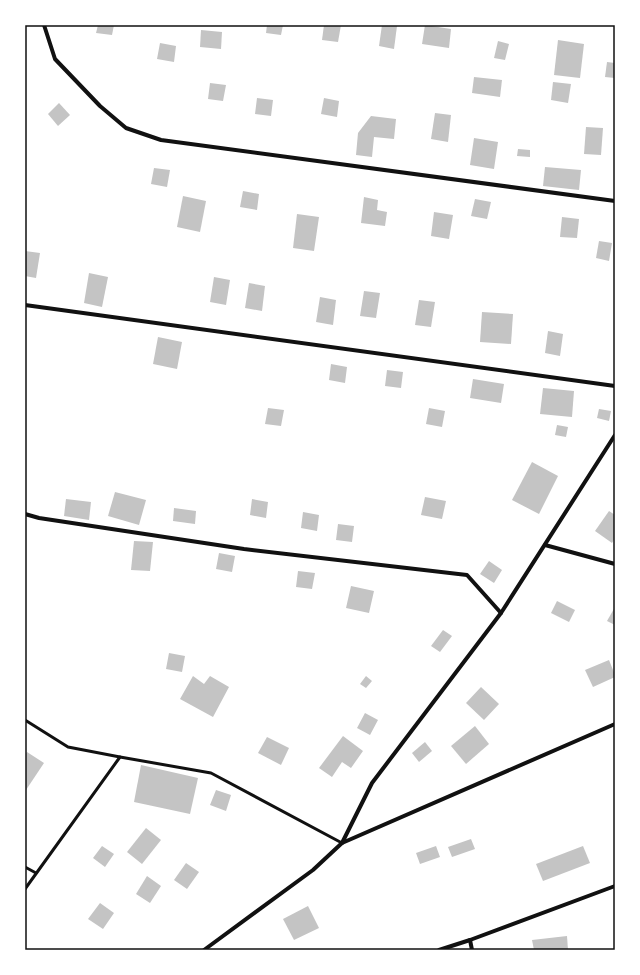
<svg xmlns="http://www.w3.org/2000/svg" width="640" height="975" viewBox="0 0 640 975" font-family="'DM Sans',sans-serif">
<style>
.building{fill:#c4c4c4}
.lines{fill:none;stroke-linecap:round;stroke-linejoin:round}
.service{stroke:#111;stroke-width:3}
.minor{stroke:#111;stroke-width:4}
.neatline{fill:none;stroke:#111;stroke-width:1.5}
</style>
<rect width="100%" height="100%" fill="#fff"/>
<!-- building -->
<g class="building">
<path d="M98,25H114L112,35L96,33Z"/>
<path d="M267,25H283L281,35L266,33Z"/>
<path d="M324,25H341L338,42L322,40Z"/>
<path d="M382,25L397,26L394,49L379,46Z"/>
<path d="M425,25L451,29L449,48L422,44Z"/>
<path d="M201,30L222,32L221,49L200,47Z"/>
<path d="M558,40L584,44L580,78L554,75Z"/>
<path d="M498,41L509,44L505,60L494,58Z"/>
<path d="M160,43L176,46L174,62L157,59Z"/>
<path d="M607,62L615,63V78L605,77Z"/>
<path d="M474,77L502,80L500,97L472,93Z"/>
<path d="M553,82L571,84L568,103L551,100Z"/>
<path d="M210,83L226,85L223,101L208,99Z"/>
<path d="M257,98L273,100L271,116L255,114Z"/>
<path d="M324,98L339,101L337,117L321,114Z"/>
<path d="M59,103L70,115L58,126L48,114Z"/>
<path d="M435,113L451,115L448,142L431,139Z"/>
<path d="M371,116L396,119L394,139L374,137L372,157L356,155L358,133Z"/>
<path d="M586,127L603,128L601,155L584,154Z"/>
<path d="M474,138L498,142L494,169L470,165Z"/>
<path d="M518,149L530,150V157L517,156Z"/>
<path d="M545,167L581,170L579,190L543,186Z"/>
<path d="M154,168L170,170L167,187L151,184Z"/>
<path d="M243,191L259,194L257,210L240,207Z"/>
<path d="M183,196L206,201L200,232L177,227Z"/>
<path d="M364,197L378,200L377,210L387,212L385,226L361,223Z"/>
<path d="M475,199L491,202L487,219L471,216Z"/>
<path d="M434,212L453,215L449,239L431,236Z"/>
<path d="M297,214L319,217L314,251L293,248Z"/>
<path d="M562,217L579,219L577,238L560,237Z"/>
<path d="M599,241L612,243L609,261L596,258Z"/>
<path d="M25,251L40,253L36,278L25,276Z"/>
<path d="M89,273L108,277L102,307L84,303Z"/>
<path d="M214,277L230,280L226,305L210,302Z"/>
<path d="M249,283L265,286L262,311L245,308Z"/>
<path d="M364,291L380,293L376,318L360,316Z"/>
<path d="M320,297L336,300L333,325L316,322Z"/>
<path d="M419,300L435,302L431,327L415,325Z"/>
<path d="M482,312L513,314L511,344L480,342Z"/>
<path d="M548,331L563,334L560,356L545,353Z"/>
<path d="M158,337L182,342L177,369L153,364Z"/>
<path d="M331,364L347,367L345,383L329,380Z"/>
<path d="M387,370L403,372L401,388L385,386Z"/>
<path d="M473,379L504,384L501,403L470,398Z"/>
<path d="M543,388L574,391L572,417L540,414Z"/>
<path d="M268,408L284,410L281,426L265,424Z"/>
<path d="M429,408L445,411L442,427L426,424Z"/>
<path d="M599,409L611,411L609,421L597,418Z"/>
<path d="M557,425L568,427L566,437L555,435Z"/>
<path d="M532,462L558,476L539,514L512,500Z"/>
<path d="M115,492L146,500L139,525L108,516Z"/>
<path d="M425,497L446,501L442,519L421,515Z"/>
<path d="M66,499L91,502L89,520L64,516Z"/>
<path d="M252,499L268,502L266,518L250,515Z"/>
<path d="M174,508L196,511L195,524L173,521Z"/>
<path d="M609,511L615,515V538L612,543L595,531Z"/>
<path d="M303,512L319,515L317,531L301,528Z"/>
<path d="M338,524L354,526L352,542L336,540Z"/>
<path d="M134,541L153,542L150,571L131,570Z"/>
<path d="M219,553L235,556L232,572L216,569Z"/>
<path d="M489,561L502,570L494,583L480,574Z"/>
<path d="M298,571L315,573L312,589L296,587Z"/>
<path d="M351,586L374,591L369,613L346,608Z"/>
<path d="M557,601L575,610L569,622L551,613Z"/>
<path d="M615,607V625L607,621Z"/>
<path d="M443,630L452,636L440,652L431,646Z"/>
<path d="M169,653L185,656L182,672L166,669Z"/>
<path d="M609,660L615,675V677L593,687L585,670Z"/>
<path d="M193,676L204,684L210,676L229,687L213,717L180,699Z"/>
<path d="M366,676L372,681L366,688L360,684Z"/>
<path d="M481,687L499,704L484,720L466,703Z"/>
<path d="M365,713L378,720L370,735L357,728Z"/>
<path d="M475,726L489,744L466,764L451,746Z"/>
<path d="M343,736L363,751L351,768L342,762L332,777L319,768Z"/>
<path d="M267,737L289,748L281,765L258,753Z"/>
<path d="M425,742L432,751L419,762L412,753Z"/>
<path d="M27,752L44,763L26,790L25,789V755Z"/>
<path d="M141,765L198,778L190,814L134,802Z"/>
<path d="M216,790L231,795L226,811L210,805Z"/>
<path d="M146,828L161,840L142,864L127,852Z"/>
<path d="M471,839L475,849L452,857L448,847Z"/>
<path d="M102,846L114,854L105,867L93,858Z"/>
<path d="M436,846L440,857L420,864L416,853Z"/>
<path d="M583,846L590,863L543,881L536,864Z"/>
<path d="M186,863L199,872L187,889L174,880Z"/>
<path d="M147,876L161,886L150,903L136,894Z"/>
<path d="M100,903L114,913L103,929L88,919Z"/>
<path d="M308,906L319,928L294,940L283,919Z"/>
<path d="M567,936L568,950H534L532,940Z"/>
</g>
<g class="lines">
<!-- service -->
<g class="service">
<path d="M25,720L68,747L120,757L211,773L342,843"/>
<path d="M25,867L36,873"/>
<path d="M25,889L120,757"/>
</g>
<!-- minor -->
<g class="minor">
<path d="M44,25L55,59L100,106L126,128L161,140L615,201"/>
<path d="M25,305L615,386"/>
<path d="M25,514L39,518L244,549L467,575L501,613"/>
<path d="M545,545L615,564"/>
<path d="M342,843L372,783L501,613L615,435"/>
<path d="M470,940L472,950"/>
<path d="M204,950L313,870L342,843L615,724"/>
<path d="M439,950L470,940L615,886"/>
</g>
</g>
<!-- border -->
<rect width="640" height="975" fill="none" stroke="#ffffff" stroke-width="52"/>
<rect x="26" y="26" width="588" height="923" class="neatline"/>
</svg>
